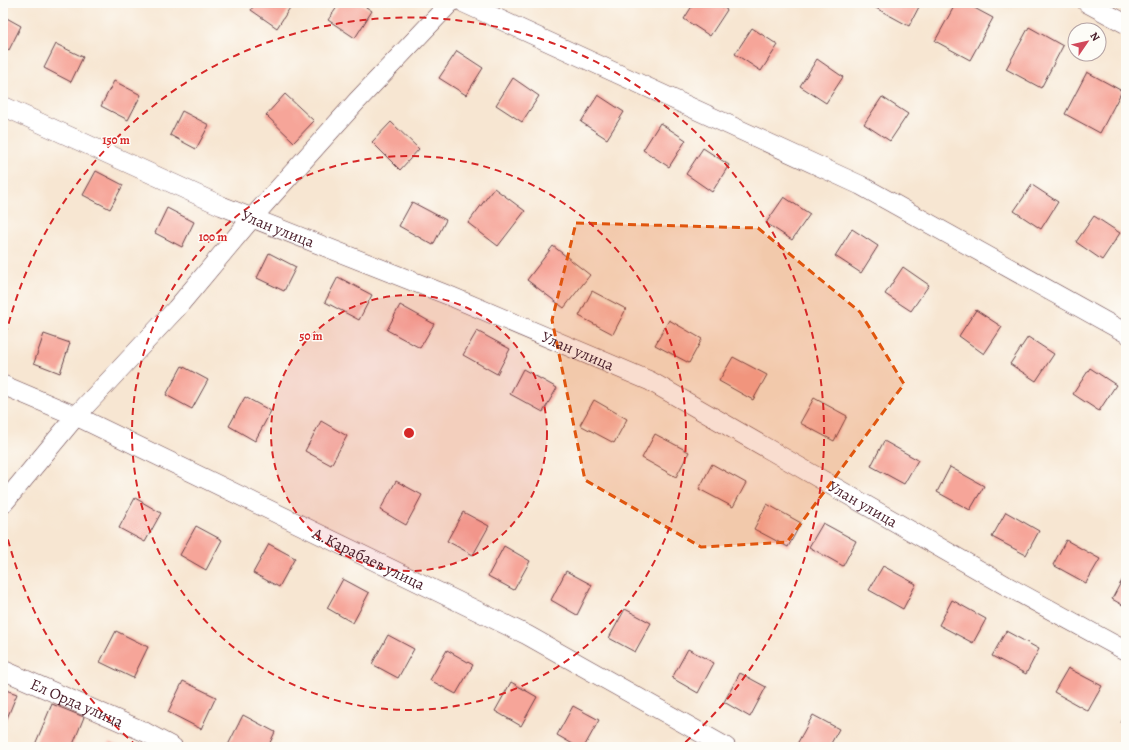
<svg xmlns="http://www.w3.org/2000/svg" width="1129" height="750" viewBox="0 0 1129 750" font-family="Alegreya,serif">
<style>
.building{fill:#f6a599}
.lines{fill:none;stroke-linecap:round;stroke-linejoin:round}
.minor-casing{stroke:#643d44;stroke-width:20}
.minor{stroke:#fff;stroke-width:19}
.marked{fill:#e0560e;fill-opacity:0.2;stroke:#e0560e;stroke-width:3;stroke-dasharray:8 5;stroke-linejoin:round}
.ring{fill:none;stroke:#d62828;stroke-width:2;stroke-dasharray:7 5}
.labels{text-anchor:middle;stroke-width:3;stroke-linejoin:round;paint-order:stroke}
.street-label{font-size:16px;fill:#4a1f2b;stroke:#fdfcf7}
.centre{fill:#d62828;stroke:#fdfcf7;stroke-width:2}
.ring-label{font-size:12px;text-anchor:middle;font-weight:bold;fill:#d62828;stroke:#fdfcf7;stroke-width:3;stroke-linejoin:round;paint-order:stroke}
</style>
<rect width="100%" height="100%" fill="#fdfcf7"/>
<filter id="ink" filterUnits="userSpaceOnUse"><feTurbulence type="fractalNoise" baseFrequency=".025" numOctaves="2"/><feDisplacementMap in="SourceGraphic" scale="8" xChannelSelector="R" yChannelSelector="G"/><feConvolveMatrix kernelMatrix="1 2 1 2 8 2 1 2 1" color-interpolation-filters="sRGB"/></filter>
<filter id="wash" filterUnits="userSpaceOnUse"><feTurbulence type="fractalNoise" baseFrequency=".012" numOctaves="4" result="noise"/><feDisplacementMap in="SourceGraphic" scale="16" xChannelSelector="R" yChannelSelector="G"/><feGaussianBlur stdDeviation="0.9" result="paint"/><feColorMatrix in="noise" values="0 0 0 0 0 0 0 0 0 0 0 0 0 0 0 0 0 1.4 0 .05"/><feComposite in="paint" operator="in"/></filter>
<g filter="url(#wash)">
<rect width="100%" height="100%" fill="#f7e6d2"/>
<g id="blocks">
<!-- building -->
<g class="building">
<path d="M255,3H293L277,28L251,10Z"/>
<path d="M340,3H360L372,11L355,38L328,20Z"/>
<path d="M694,3H717L727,10L710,36L684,19Z"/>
<path d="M876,3H921L909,26L874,7Z"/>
<path d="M956,3H965L993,18L970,60L935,41Z"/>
<path d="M3,16L21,26L9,50L3,47Z"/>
<path d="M1029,27L1063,46L1041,88L1006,69Z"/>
<path d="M752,28L778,45L761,71L735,54Z"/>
<path d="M56,44L83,57L71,82L44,68Z"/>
<path d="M457,51L483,68L466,95L439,78Z"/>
<path d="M817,59L843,77L826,103L800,86Z"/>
<path d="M1087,72L1122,91L1100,133L1065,114Z"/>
<path d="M513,78L539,96L522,122L496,105Z"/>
<path d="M114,81L141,95L128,120L101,106Z"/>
<path d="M285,94L314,121L294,142L266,115Z"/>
<path d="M598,95L624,112L607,139L581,122Z"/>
<path d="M882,97L908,114L890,141L864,124Z"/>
<path d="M182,111L209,125L196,149L170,135Z"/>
<path d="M391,122L419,149L400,170L372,142Z"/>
<path d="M660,123L686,140L669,167L643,150Z"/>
<path d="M703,148L729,165L712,192L686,174Z"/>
<path d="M96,171L123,185L110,209L83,195Z"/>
<path d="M1032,185L1058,202L1041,229L1014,211Z"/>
<path d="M494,188L525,211L498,246L468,223Z"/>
<path d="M784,197L810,214L792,240L766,223Z"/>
<path d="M412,202L446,220L433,245L399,226Z"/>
<path d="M167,208L194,222L182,247L155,233Z"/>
<path d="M1094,216L1120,233L1102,260L1076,242Z"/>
<path d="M852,229L878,246L861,273L835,256Z"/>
<path d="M553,246L590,275L564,308L527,280Z"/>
<path d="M269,253L296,267L284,291L257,278Z"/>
<path d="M903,267L929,285L911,311L885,294Z"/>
<path d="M338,277L372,295L359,320L325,302Z"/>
<path d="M592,291L626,309L613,334L579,316Z"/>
<path d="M400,305L434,324L420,348L387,330Z"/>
<path d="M976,310L1002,327L984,354L959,336Z"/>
<path d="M669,320L702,339L689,363L655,345Z"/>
<path d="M477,331L510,349L497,374L463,355Z"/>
<path d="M44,334L70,343L60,373L34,363Z"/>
<path d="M1028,337L1054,354L1036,381L1010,364Z"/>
<path d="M733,357L767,375L753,400L719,381Z"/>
<path d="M182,366L208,380L192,409L166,395Z"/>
<path d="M1090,368L1116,385L1099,411L1073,394Z"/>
<path d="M523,369L557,388L543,412L510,394Z"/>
<path d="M245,397L271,411L255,441L229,426Z"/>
<path d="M814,398L847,416L834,441L800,423Z"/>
<path d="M594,400L627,419L614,443L580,425Z"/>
<path d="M321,421L347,436L331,465L305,451Z"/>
<path d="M655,434L689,452L676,477L642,458Z"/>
<path d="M884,441L918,460L904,484L871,466Z"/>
<path d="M712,464L746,483L733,507L699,489Z"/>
<path d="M950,467L984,486L970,510L937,492Z"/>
<path d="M396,481L422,495L406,525L380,510Z"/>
<path d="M135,498L161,513L145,542L119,528Z"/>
<path d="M767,504L801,523L788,547L754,529Z"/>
<path d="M463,512L489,526L473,555L447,541Z"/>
<path d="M1006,512L1039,531L1026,555L992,537Z"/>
<path d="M823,523L856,541L843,566L809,547Z"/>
<path d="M196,526L222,540L206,570L180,555Z"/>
<path d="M1066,540L1100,559L1086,583L1053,565Z"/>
<path d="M269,544L295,558L279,587L253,573Z"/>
<path d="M504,546L530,561L514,590L488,576Z"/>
<path d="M883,566L916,584L903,609L869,590Z"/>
<path d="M566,571L592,585L577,615L551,600Z"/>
<path d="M1126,573V607L1112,599Z"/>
<path d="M343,579L369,593L353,623L327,608Z"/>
<path d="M952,600L986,619L973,643L939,625Z"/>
<path d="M625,609L651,623L635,652L609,638Z"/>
<path d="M116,631L148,647L133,678L100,662Z"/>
<path d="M1006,631L1039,649L1026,674L992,656Z"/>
<path d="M388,635L414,649L398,678L372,664Z"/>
<path d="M688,649L714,663L698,693L672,678Z"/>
<path d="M447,650L473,665L456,694L430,680Z"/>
<path d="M1068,668L1102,686L1088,711L1054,692Z"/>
<path d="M740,673L766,687L750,717L724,702Z"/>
<path d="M183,681L216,697L201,729L168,712Z"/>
<path d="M511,682L537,697L521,726L495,711Z"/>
<path d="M3,689L17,694L3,728Z"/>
<path d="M52,704L84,717L72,747H34Z"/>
<path d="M573,706L599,720L584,747H578L557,735Z"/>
<path d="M1126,713V726L1121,723Z"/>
<path d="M243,715L275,732L268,747H227Z"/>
<path d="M813,715L839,729L829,747H802L797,744Z"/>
<path d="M109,742L121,747H107Z"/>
</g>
</g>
</g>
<g filter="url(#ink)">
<use href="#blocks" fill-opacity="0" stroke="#643d44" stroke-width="1"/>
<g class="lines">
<!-- minor casing -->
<g class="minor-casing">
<g id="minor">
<path d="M464,3L860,185L1126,333"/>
<path d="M1087,3L1126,24"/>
<path id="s1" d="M3,106L222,206L450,296L650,381L1005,585L1126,651"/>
<path id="s2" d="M3,385L76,416L527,635L726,747"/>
<path d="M3,504L76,416L176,309L252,218L357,101L450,3"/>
<path id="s3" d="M3,670L145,732L173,747"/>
</g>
</g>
<!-- minor -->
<use href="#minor" class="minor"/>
</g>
</g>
<!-- marked area -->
<path class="marked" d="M576,223L758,228L860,312L904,384L787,542L701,547L585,480L552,320Z"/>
<!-- distance rings -->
<circle cx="409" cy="433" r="138" fill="#d62828" fill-opacity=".12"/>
<g class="ring">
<circle cx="409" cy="433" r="138"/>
<circle cx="409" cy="433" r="277"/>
<path d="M137 746A415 415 0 0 1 3 519M3 347A415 415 0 1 1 681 746"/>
</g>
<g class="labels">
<!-- street labels -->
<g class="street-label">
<text dy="6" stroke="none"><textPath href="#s1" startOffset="301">Улан улица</textPath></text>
<text dy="6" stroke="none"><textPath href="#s1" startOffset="625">Улан улица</textPath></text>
<text dy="6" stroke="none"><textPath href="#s1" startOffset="949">Улан улица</textPath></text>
<text dy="6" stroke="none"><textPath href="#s2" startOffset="405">А.Карабаев улица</textPath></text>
<text dy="6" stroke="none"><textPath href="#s3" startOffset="81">Ел Орда улица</textPath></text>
</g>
</g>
<circle cx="409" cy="433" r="6" class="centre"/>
<g class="ring-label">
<text x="116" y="144">150 m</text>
<text x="213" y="241">100 m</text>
<text x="311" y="340">50 m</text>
</g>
<!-- margin -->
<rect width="1129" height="750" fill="none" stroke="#fdfcf7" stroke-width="16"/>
<!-- north arrow -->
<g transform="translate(1087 42) rotate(56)"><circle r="19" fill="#fdfcf7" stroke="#b5a4a5"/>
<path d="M0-3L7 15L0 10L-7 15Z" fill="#d1495b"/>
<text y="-6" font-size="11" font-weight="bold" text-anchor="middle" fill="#4a1f2b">N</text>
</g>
</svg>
